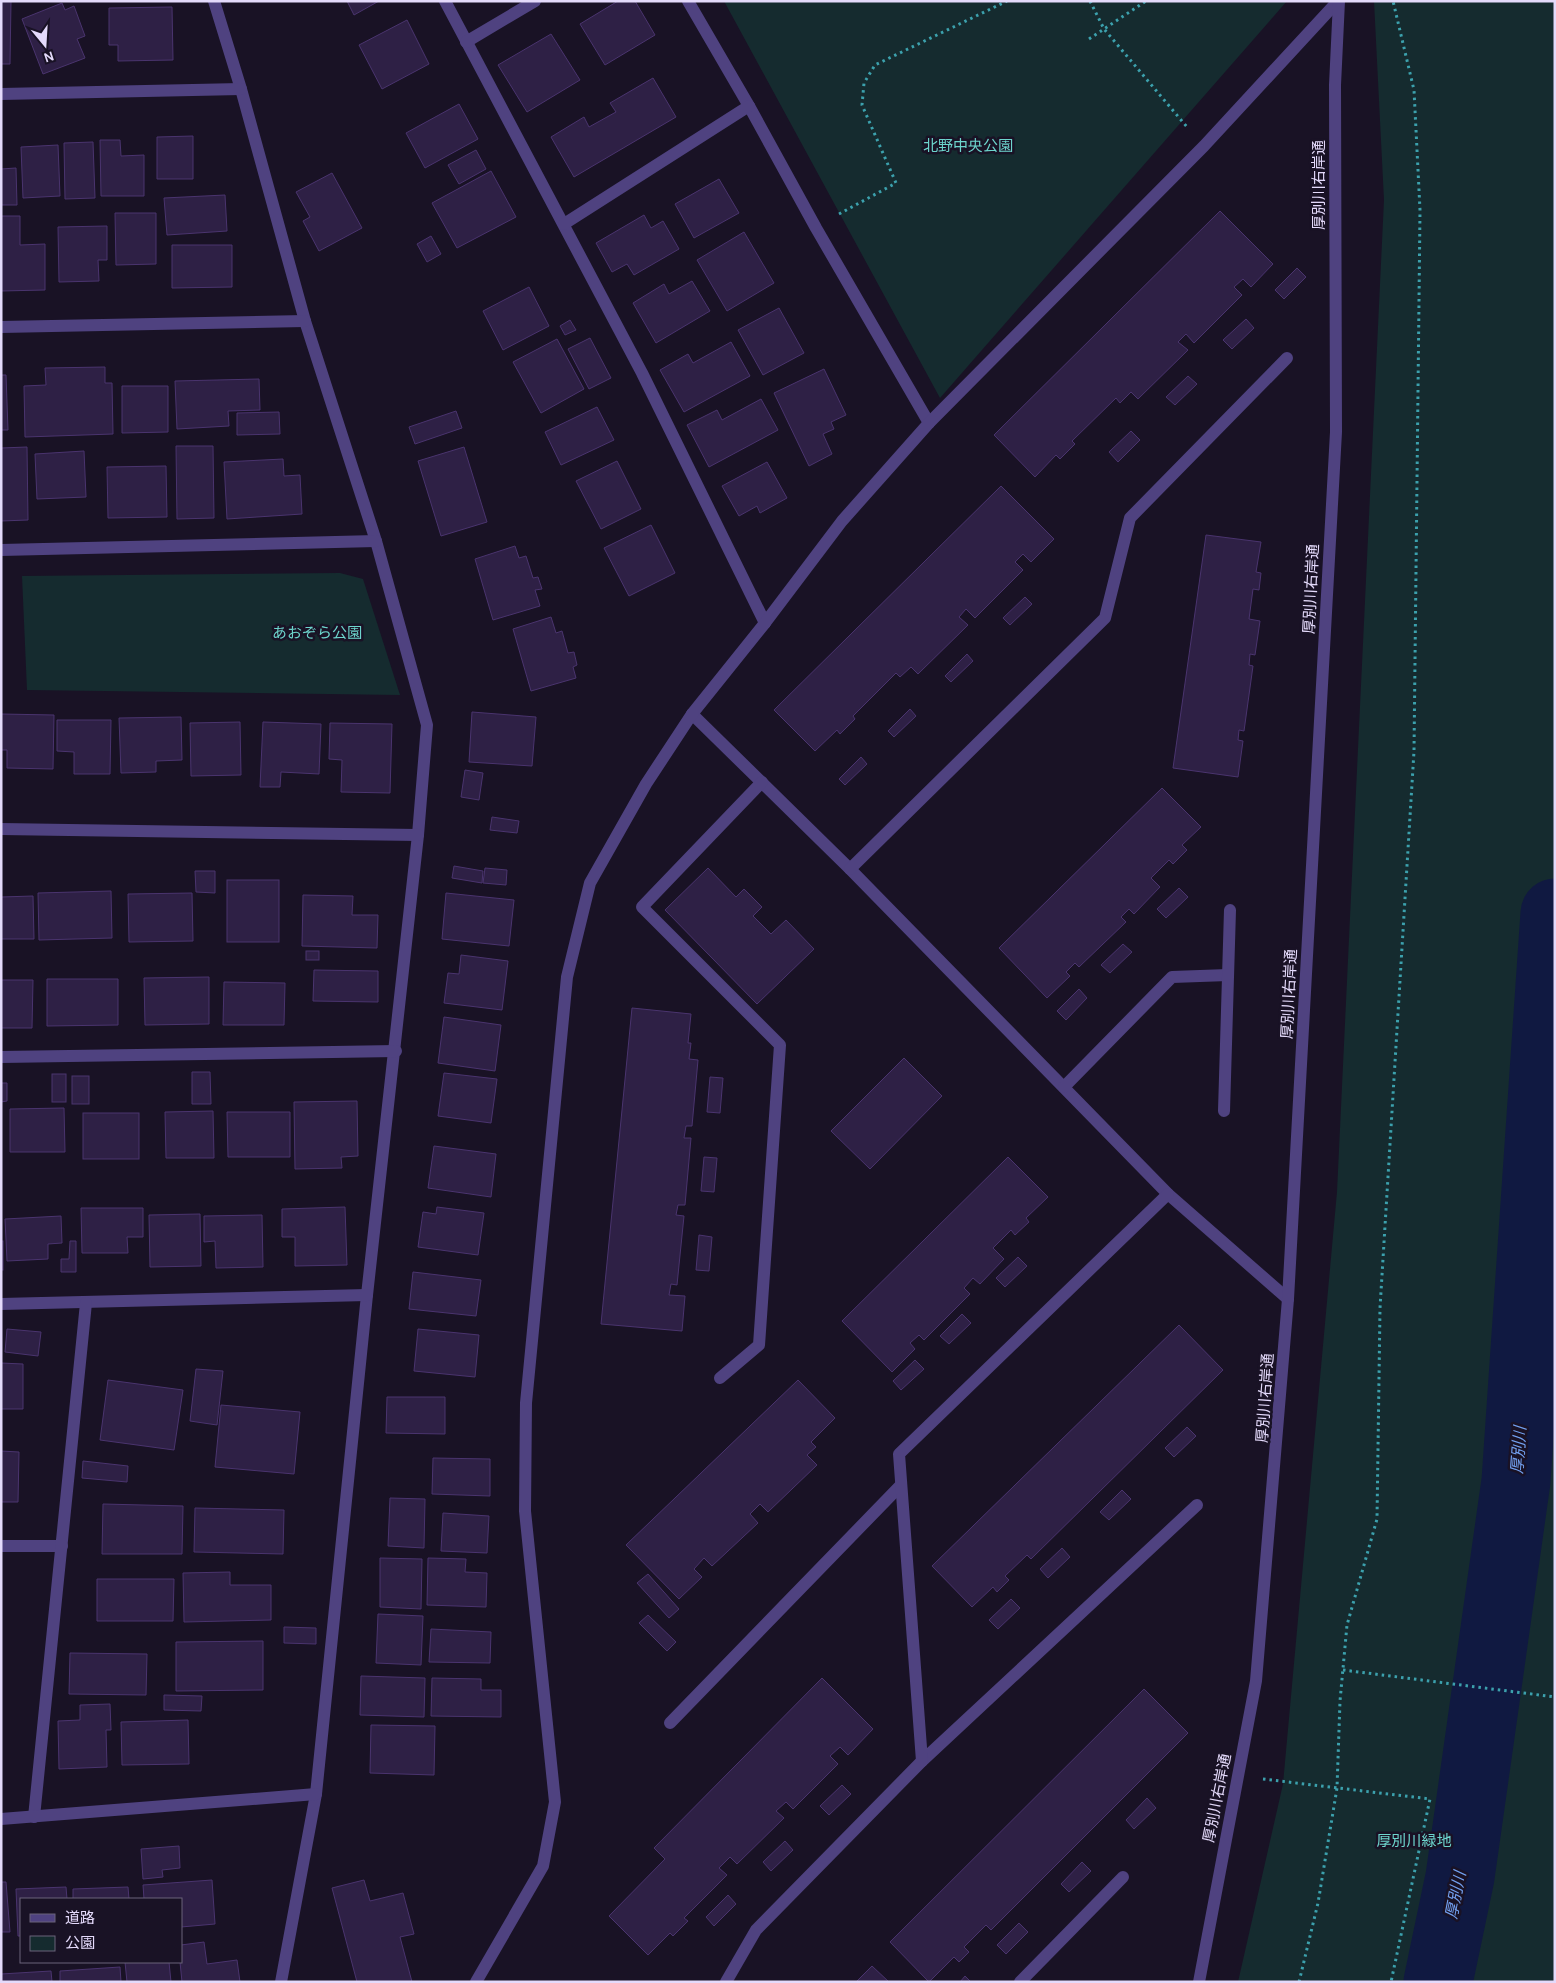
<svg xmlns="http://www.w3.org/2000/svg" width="1556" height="1983" viewBox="0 0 1556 1983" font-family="Karla,'Noto Sans JP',sans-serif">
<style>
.green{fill:#152b2f}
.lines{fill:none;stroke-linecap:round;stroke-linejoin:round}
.river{stroke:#101941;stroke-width:69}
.building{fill:#2e2045;stroke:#4a346e}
.path{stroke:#3ca1ad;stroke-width:3;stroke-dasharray:2.5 4;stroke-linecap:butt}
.minor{stroke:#4f4280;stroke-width:12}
.labels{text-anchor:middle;stroke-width:5;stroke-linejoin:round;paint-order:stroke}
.park-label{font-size:15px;fill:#6dd5cd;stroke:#191225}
.street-label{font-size:15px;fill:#e4dafb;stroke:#191225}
.water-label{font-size:16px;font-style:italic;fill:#73a1f1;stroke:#191225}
</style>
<rect width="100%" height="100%" fill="#191225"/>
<!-- green -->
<g class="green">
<path d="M724,1H1287L940,398Z"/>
<path d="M1374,1H1555V1982H1238L1283,1784L1337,1192L1384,200Z"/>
<path d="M340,573L363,579L400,695L27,690L22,576Z"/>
</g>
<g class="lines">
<!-- river -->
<path class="river" d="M1438,1982L1460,1877L1516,1481L1555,913"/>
</g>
<!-- building -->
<g class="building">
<path d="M1,1H11L10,64H1Z"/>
<path d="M347,1H379L354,15Z"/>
<path d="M618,1H635L655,35L605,65L580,24Z"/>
<path d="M62,3L65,10L74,6L85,36L77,39L85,58L43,74L22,19Z"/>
<path d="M172,7L173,60L118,61V45H109V8Z"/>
<path d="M407,20L429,64L382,89L359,45Z"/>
<path d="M551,34L580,80L527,112L498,65Z"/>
<path d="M653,78L676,117L574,177L551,137L584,117L589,127L616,112L610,103Z"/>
<path d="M459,104L478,139L425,168L406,133Z"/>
<path d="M193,136V179H157V137Z"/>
<path d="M100,140H120L121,156L144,155V196H101Z"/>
<path d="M93,142L95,198L65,199L64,143Z"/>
<path d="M58,145L60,196L23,198L21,147Z"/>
<path d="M476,150L486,169L459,184L448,165Z"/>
<path d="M16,168L17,205H1V169Z"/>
<path d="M491,171L516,217L457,248L432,203Z"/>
<path d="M332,173L362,228L319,251L303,221L310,217L296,192Z"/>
<path d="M719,179L739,213L694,238L675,204Z"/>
<path d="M225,195L227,231L167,235L164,198Z"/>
<path d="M1220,211L1273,264L1251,287L1243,279L1234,287L1242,295L1194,343L1186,334L1178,342L1188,350L1138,399L1131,392L1120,403L1116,398L1072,441L1075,444L1060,459L1056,455L1035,477L994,435Z"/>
<path d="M115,213H156V264L116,265Z"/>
<path d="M644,215L651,228L663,221L679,249L634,275L627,264L612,272L596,243Z"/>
<path d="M1,216H20V245L45,244V290L1,291Z"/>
<path d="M107,226V260H98L99,281L59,282L58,227Z"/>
<path d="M744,232L774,283L727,311L697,260Z"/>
<path d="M431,236L441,254L427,262L417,244Z"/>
<path d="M172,245H232V287L172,288Z"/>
<path d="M1297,268L1306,277L1284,299L1275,290Z"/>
<path d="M692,281L710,311L656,343L633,303L664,284L669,294Z"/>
<path d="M529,287L549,326L503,350L483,311Z"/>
<path d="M779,308L804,353L763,375L738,330Z"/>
<path d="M1246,319L1254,328L1232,349L1223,340Z"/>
<path d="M570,320L576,330L565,335L560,326Z"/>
<path d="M590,338L611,378L589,389L568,349Z"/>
<path d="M557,339L584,389L541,413L513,362Z"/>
<path d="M731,342L750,376L684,412L660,370L688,354L693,363Z"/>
<path d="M105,367V383H112L113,434L25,437L24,386L46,385L45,368Z"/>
<path d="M824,369L846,415L831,422L834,429L823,434L832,454L809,466L774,393Z"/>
<path d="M1,375H6L8,430H1Z"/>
<path d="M1188,376L1197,384L1175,405L1166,397Z"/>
<path d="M259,379L260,410L228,411L229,426L177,429L175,381Z"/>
<path d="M122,386H168V432L122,433Z"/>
<path d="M761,399L778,430L709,467L687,425L717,410L722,420Z"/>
<path d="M597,407L614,440L561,465L545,432Z"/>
<path d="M456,411L462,428L415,444L409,427Z"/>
<path d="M279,412L280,434L237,435V413Z"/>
<path d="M1131,431L1140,440L1118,462L1109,452Z"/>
<path d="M176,446H213L214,518L177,519Z"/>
<path d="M27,447L28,520L1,521V448Z"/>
<path d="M464,447L487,522L441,536L418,461Z"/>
<path d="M84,451L86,497L37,499L35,454Z"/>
<path d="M283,459L284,476L300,475L302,514L227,519L224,462Z"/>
<path d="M617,461L641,509L601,529L576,481Z"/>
<path d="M767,462L787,498L760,513L757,506L739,516L722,486Z"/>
<path d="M166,466L167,517L108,518L107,467Z"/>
<path d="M1001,486L1054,539L1031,562L1023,554L1015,562L1023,570L975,618L966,609L959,617L968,625L918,674L911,667L900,677L896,673L853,716L855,719L840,734L837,730L815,751L774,710Z"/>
<path d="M651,525L675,573L629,596L604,548Z"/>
<path d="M1206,535L1261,542L1256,572L1261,573L1259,590L1253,589L1249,619L1260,621L1255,655L1250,654L1249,665L1253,666L1244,731L1239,730L1238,740L1243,741L1238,777L1173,768Z"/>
<path d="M515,546L519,558L526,556L533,578L538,577L542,589L535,590L540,606L493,620L475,559Z"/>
<path d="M1025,597L1032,604L1010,625L1003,618Z"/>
<path d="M551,617L556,633L562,631L568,653L574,652L577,665L573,667L576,678L531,691L513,629Z"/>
<path d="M967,654L973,661L951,682L945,676Z"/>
<path d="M910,709L916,716L894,737L888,731Z"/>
<path d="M472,712L536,717L532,766L469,762Z"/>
<path d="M1,714L54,715L53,769L7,768V750H1Z"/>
<path d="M181,717L182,760L156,761V772L121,773L119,718Z"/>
<path d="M57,720H111L110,774H74V752L57,751Z"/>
<path d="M240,722L241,775L191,776L190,723Z"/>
<path d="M263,722L321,724L319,774L281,772L280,787H260Z"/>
<path d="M330,723L392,724L390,793L341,792L342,760L329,759Z"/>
<path d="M861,757L867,764L845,785L839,779Z"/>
<path d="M465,770L483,773L479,800L461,797Z"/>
<path d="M1162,788L1201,827L1182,845L1187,850L1173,864L1169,860L1151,878L1160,887L1134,914L1129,909L1121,917L1126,922L1079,967L1075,963L1066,972L1070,976L1047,998L999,948Z"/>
<path d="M492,817L519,821L517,833L490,830Z"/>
<path d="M454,866L483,871L482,883L452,878Z"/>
<path d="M485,868L507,870L506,885L483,883Z"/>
<path d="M708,868L736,897L744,889L762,907L753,916L771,934L786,920L814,949L757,1004L665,910Z"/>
<path d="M195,871H215V893L196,892Z"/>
<rect x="227" y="880" width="52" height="62"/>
<path d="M1179,888L1188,897L1166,918L1157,909Z"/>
<path d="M111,891L112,938L39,940L38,893Z"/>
<path d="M192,893L193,941L129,942L128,894Z"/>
<path d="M446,893L514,900L509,946L442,939Z"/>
<path d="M303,895L353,896L352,915H378L377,948L302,946Z"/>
<path d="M33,896L34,939H1V897Z"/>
<path d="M1123,944L1132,952L1110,973L1101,965Z"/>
<rect x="306" y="951" width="13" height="9"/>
<path d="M461,955L508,961L502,1010L444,1003L448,973L459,974Z"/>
<path d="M314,970L378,971V1002L313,1001Z"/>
<path d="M209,977V1024L145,1025L144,978Z"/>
<path d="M47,979H118V1025L47,1026Z"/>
<path d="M1,980H33L32,1028H1Z"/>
<path d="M224,982L285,983L284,1025H223Z"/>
<path d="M1079,989L1087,998L1066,1020L1057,1011Z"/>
<path d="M632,1008L691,1014L688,1043H691L689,1059L698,1060L692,1126H686L684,1138H691L685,1205H678L676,1215L684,1216L677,1285L671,1284L669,1295L685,1296L682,1331L601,1324Z"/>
<path d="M444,1017L501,1025L495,1071L438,1063Z"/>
<path d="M904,1058L942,1096L870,1169L831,1131Z"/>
<path d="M192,1072H210L211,1104H192Z"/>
<path d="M444,1073L497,1079L491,1123L438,1116Z"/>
<rect x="52" y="1074" width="14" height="28"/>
<rect x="72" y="1076" width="17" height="28"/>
<path d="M710,1077L723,1078L720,1113L707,1112Z"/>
<path d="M1,1083H7V1101L1,1102Z"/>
<path d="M357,1101L358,1156L341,1157L342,1168L295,1169L294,1102Z"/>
<path d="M64,1108L65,1152H10V1109Z"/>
<path d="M213,1111L214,1158H166L165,1112Z"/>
<path d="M227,1112H290V1157H228Z"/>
<rect x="83" y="1113" width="56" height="46"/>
<path d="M434,1146L496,1154L491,1197L428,1188Z"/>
<path d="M704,1157L717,1158L714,1192L701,1191Z"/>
<path d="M1008,1157L1048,1197L1026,1218L1029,1222L1015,1235L1011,1230L993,1248L1004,1259L980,1284L973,1278L964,1288L970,1294L924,1340L919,1335L910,1343L915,1349L892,1372L842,1321Z"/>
<path d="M345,1207L347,1265L295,1266V1237H282V1209Z"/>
<path d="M437,1207L484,1213L478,1255L418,1247L423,1212L436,1214Z"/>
<path d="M81,1208H143V1237H127L128,1253H82Z"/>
<path d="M200,1214L201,1266L150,1267L149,1215Z"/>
<path d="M262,1215L263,1267L216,1268L215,1241L204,1242V1216Z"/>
<path d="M61,1216L62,1243L48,1244V1259L7,1261L5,1219Z"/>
<path d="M699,1235L712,1237L709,1271L696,1270Z"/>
<rect x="1" y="1241" width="2" height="29"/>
<path d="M70,1241H76V1272H61V1259H69Z"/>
<path d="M1018,1257L1027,1266L1005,1287L996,1278Z"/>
<path d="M413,1272L481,1280L476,1316L409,1309Z"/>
<path d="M962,1314L971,1323L949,1344L940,1336Z"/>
<path d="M1179,1325L1223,1370L1031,1559L1027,1555L1005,1576L1009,1580L997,1592L993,1587L972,1607L932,1566Z"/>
<path d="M7,1329L41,1332L38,1356L5,1352Z"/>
<path d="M418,1329L479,1335L475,1377L414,1371Z"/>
<path d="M915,1360L924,1369L901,1390L893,1381Z"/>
<path d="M1,1363L23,1364V1409H1Z"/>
<path d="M196,1369L223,1371L217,1425L190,1421Z"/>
<path d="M108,1380L183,1390L174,1450L100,1440Z"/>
<path d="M798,1380L835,1418L811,1442L816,1447L807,1455L817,1465L768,1512L760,1504L750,1514L758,1523L712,1566L704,1558L694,1569L702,1577L679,1599L626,1545Z"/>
<path d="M387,1397H445V1434L386,1433Z"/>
<path d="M221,1405L300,1412L294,1474L215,1467Z"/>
<path d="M1187,1427L1196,1436L1174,1457L1165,1448Z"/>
<path d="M1,1451L19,1452L18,1502H1V1515Z"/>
<path d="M433,1458L490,1459V1496L432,1494Z"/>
<path d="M83,1461L128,1466L127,1482L82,1478Z"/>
<path d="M1122,1490L1131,1499L1109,1520L1100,1512Z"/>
<path d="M390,1498L425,1499L424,1548L388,1546Z"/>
<path d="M103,1504L183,1506L182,1554H102Z"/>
<path d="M195,1508L284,1510L283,1554L194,1552Z"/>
<path d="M443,1513L489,1516L487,1553L441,1551Z"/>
<path d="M1062,1548L1070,1557L1048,1578L1040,1569Z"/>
<path d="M380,1558L422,1559L421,1609L380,1607Z"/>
<path d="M428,1558L466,1559L465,1572L487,1573L486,1607L427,1605Z"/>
<path d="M230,1572V1585H271V1620L184,1622L183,1573Z"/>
<path d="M648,1574L679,1609L669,1618L637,1583Z"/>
<path d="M97,1579H174L173,1621H97Z"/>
<path d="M1011,1599L1020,1608L998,1629L989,1620Z"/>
<path d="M378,1614L423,1616L421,1665L376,1663Z"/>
<path d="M648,1615L676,1642L667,1651L639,1623Z"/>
<path d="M284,1627L316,1628V1644L284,1643Z"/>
<path d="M431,1629L491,1632L490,1663L429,1662Z"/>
<path d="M263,1641V1690L176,1691V1642Z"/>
<path d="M70,1653L147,1654L146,1695L69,1694Z"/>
<path d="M361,1676L425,1678L424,1717L360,1715Z"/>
<path d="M432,1678L481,1679V1690H501V1717L431,1716Z"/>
<path d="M822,1678L873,1729L848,1755L840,1747L830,1756L838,1764L793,1809L786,1802L776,1811L784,1818L737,1864L730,1857L719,1868L727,1875L684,1918L688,1921L673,1936L670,1933L648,1955L609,1916L665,1859L654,1848Z"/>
<path d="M1144,1689L1188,1733L991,1930L986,1925L964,1947L969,1952L959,1962L954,1957L929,1982L890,1942Z"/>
<path d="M164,1695L202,1696L201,1711L164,1710Z"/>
<path d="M110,1704L111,1730H106L107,1767L59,1769L58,1721L80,1720V1705Z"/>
<path d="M188,1720L189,1764L122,1765L121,1722Z"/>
<path d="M371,1725L435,1726L434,1775L370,1773Z"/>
<path d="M842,1785L851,1794L829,1815L820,1806Z"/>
<path d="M1147,1798L1156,1808L1134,1829L1126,1820Z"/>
<path d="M785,1841L793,1850L771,1871L763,1862Z"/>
<path d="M179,1846L180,1868L162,1870L163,1877L143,1879L141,1849Z"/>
<path d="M1082,1862L1091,1871L1069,1892L1061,1884Z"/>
<path d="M212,1880L215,1924L181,1927V1899H144L143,1885Z"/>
<path d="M364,1880L370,1901L403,1893L414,1934L400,1937L412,1982H357L332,1888Z"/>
<path d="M1,1882H6L10,1932H1Z"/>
<path d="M66,1887L67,1899H21V1936H18L16,1889Z"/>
<path d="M128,1887L129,1899H73V1889Z"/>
<path d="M728,1895L736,1904L714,1926L706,1917Z"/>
<path d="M1019,1923L1028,1932L1006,1954L997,1945Z"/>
<path d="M204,1942L207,1964L237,1960L240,1982H182L180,1962H181V1945Z"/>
<path d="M125,1962H169L171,1982H127Z"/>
<path d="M872,1966L889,1982H856Z"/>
<path d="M120,1967L121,1982H60V1971Z"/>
<path d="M51,1971L52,1982H1V1974Z"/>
<path d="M965,1976L971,1982H960Z"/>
</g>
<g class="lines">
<!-- path -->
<g class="path">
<path d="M1090,1L1104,29L1187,127"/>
<path d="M1089,39L1146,1"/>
<path d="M839,214L896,183L862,105L864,83L875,65L1007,1"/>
<path d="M1343,1670L1555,1697"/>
<path d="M1263,1779L1430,1799L1391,1982"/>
<path d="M1299,1982L1318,1903L1337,1788L1340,1701L1347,1625L1377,1519L1380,1308L1414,751L1420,210L1414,90L1393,1"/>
</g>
<!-- minor -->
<g class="minor">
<path d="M214,1L241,89L305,321L376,541L427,725L418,835L367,1295L316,1794L281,1982"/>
<path d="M445,1L642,373L765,623"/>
<path d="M688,1L749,106L816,228L929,423"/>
<path d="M466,42L535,1"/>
<path d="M1,94L241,89"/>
<path d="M564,224L749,106"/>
<path d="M1,327L305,321"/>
<path d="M1,550L376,541"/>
<path d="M692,714L850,869L1168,1194L1288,1299"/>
<path d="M1,829L418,835"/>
<path d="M850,869L1105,618L1130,518L1287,358"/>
<path d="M1,1057L396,1051"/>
<path d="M1064,1087L1172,977L1228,975"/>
<path d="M1224,1111L1230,910"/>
<path d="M1,1304L367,1295"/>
<path d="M720,1378L759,1345L780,1045L642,907L762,782"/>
<path d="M1,1546H62"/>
<path d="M670,1723L901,1485"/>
<path d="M922,1761L1197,1505"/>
<path d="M34,1817L86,1303"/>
<path d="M1,1819L316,1794"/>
<path d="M476,1982L543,1866L555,1802L525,1511L526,1403L567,977L590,883L646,784L692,714L765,623L842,521L929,423L1204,146L1338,1"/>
<path d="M726,1982L756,1930L922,1761L899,1454L1168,1194"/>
<path d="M1020,1982L1123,1877"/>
<path d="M1199,1982L1256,1681L1288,1299L1336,432L1335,85L1339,1"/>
</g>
</g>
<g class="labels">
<!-- park labels -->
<g class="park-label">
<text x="968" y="151">北野中央公園</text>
<text x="317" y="638">あおぞら公園</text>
<text x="1414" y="1846">厚別川緑地</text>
</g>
<!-- street labels -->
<g class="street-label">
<text transform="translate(1319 185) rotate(-90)" y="5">厚別川右岸通</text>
<text transform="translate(1311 589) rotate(-87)" y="5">厚別川右岸通</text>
<text transform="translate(1289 994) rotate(-87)" y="5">厚別川右岸通</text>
<text transform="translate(1265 1398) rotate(-86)" y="5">厚別川右岸通</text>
<text transform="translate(1217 1798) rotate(-79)" y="5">厚別川右岸通</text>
</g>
<!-- water labels -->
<g class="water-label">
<text transform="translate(1518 1450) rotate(-86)" y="6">厚別川</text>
<text transform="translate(1455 1895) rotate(-79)" y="6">厚別川</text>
</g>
</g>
<!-- border -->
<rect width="1556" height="1983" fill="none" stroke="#e4dafb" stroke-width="5"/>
<!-- legend -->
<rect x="20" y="1898" width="162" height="65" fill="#191225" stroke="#6a627b"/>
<rect x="30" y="1914" width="25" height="8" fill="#4f4280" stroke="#6a627b"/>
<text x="65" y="1923" font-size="15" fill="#e4dafb">道路</text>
<rect x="30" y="1936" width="25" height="15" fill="#152b2f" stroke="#6a627b"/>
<text x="65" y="1948" font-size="15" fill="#e4dafb">公園</text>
<!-- north arrow -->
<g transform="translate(45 45) rotate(162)" stroke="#191225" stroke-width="4" paint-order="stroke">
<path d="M0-4L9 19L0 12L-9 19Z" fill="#e4dafb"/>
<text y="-8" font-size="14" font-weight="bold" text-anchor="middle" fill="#e4dafb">N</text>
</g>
</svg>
